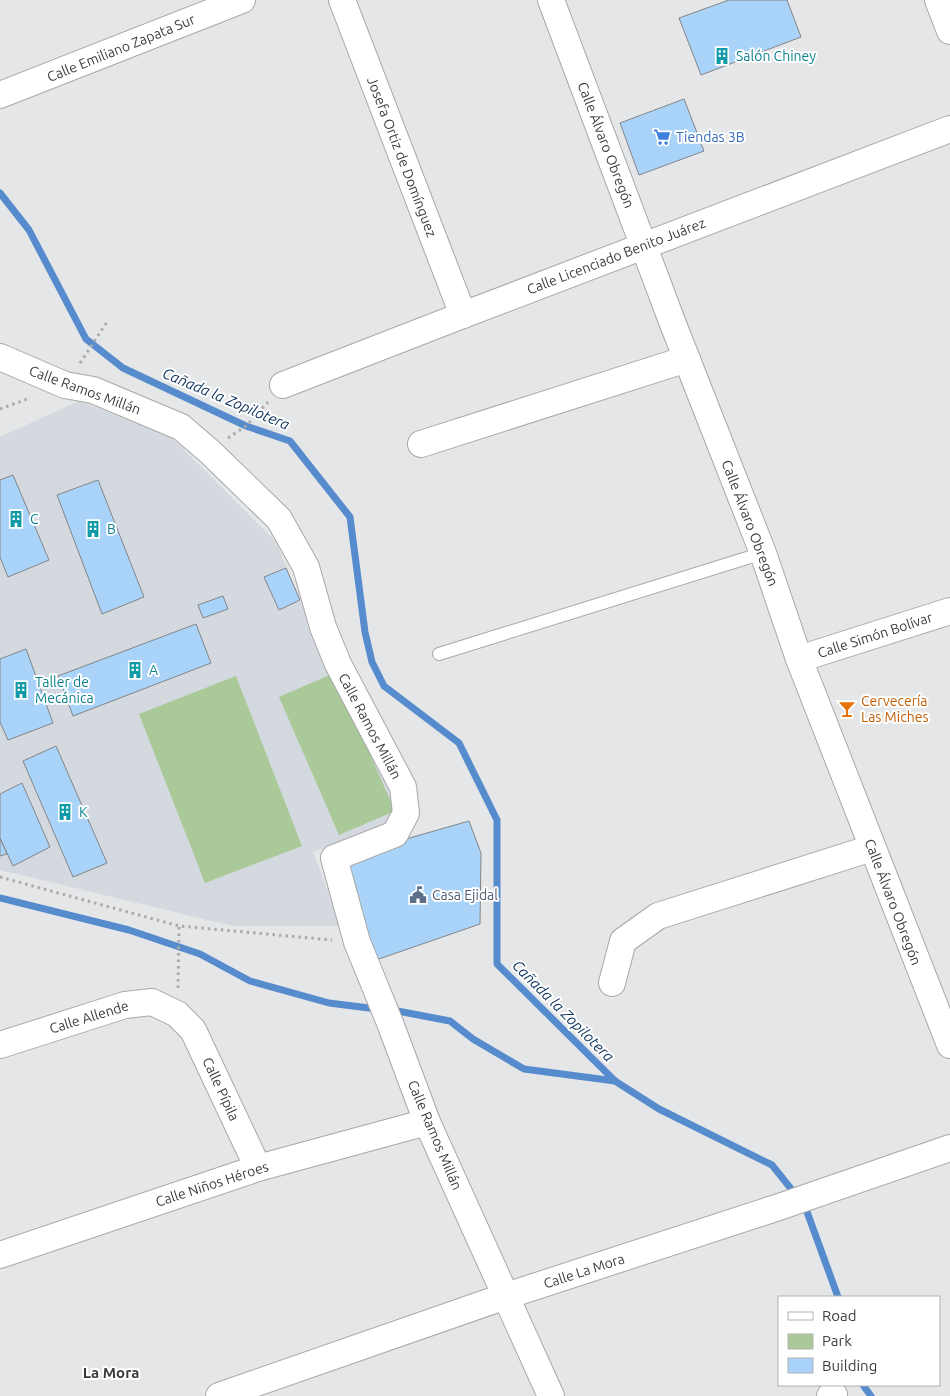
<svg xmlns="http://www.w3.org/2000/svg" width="950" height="1396" viewBox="0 0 950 1396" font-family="Ubuntu,sans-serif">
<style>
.built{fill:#d3d9df}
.green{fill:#aac998}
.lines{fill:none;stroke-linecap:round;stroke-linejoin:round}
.stream{stroke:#568ccd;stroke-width:7}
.building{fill:#a9d3f8;stroke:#848586}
.service-casing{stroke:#a8a8a9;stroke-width:14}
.minor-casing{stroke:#a8a8a9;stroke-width:28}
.path{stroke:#a9aaaa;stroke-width:3;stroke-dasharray:2.5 4;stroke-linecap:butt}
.service{stroke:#fff;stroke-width:12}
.minor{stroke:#fff;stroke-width:26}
.labels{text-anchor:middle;stroke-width:4;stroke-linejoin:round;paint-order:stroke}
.street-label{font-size:14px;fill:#3c3d3d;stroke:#fff}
.culture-label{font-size:14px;fill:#0d838f;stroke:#fff;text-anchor:start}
.shop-label{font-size:14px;fill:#366cbe;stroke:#fff;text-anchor:start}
.food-label{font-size:14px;fill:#c56008;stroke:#fff;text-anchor:start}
.service-label{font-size:14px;fill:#4e5e75;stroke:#fff;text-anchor:start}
.water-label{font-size:15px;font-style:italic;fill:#0b315c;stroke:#fff}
.neighbourhood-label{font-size:15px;font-weight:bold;fill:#383939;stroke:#fff}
</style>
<rect width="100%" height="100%" fill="#e5e6e7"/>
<!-- built -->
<path class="built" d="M79,401L171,437L276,542L300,600L398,799L399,811L385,824L313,852L341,926H233L0,870V437Z"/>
<!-- green -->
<g class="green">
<path d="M334,673L395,811L339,835L279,697Z"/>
<path d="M236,676L302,846L205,883L139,714Z"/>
</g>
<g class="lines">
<!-- stream -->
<g class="stream">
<path d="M0,193L29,230L86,339L123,368L246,426L290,441L350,517L365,632L372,662L384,686L459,743L497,820V964L615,1081L659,1109L772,1165L796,1195"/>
<path d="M0,898L129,930L200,954L250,981L329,1003L377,1009"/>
<path d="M392,1010L450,1021L473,1039L524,1069L615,1081"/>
<path d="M802,1204L806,1209L838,1297"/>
<path d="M863,1385L871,1396"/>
</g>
</g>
<!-- building -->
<g class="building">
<path d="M729,0H787L801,37L701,75L679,18Z"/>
<path d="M684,99L704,151L639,175L620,123Z"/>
<path d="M13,475L49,560L8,577L0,557V480Z"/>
<path d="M98,480L144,597L102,614L57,495Z"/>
<path d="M286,568L300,600L279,610L264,577Z"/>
<path d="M223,596L228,609L203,618L198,605Z"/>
<path d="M196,624L211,663L73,716L58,676Z"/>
<path d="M26,649L53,723L8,740L0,722V659Z"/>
<path d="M56,746L107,863L73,877L23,761Z"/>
<path d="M22,783L50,847L13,866L0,838V794Z"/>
<path d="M469,821L481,853L480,924L376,960L346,866L406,839Z"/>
<path d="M0,838L7,854L0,856Z"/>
</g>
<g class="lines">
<!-- service casing -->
<g class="service-casing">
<path id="service" d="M439,654L763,553"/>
</g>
<!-- minor casing -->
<g class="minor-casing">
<g id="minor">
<path d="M342,0L463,315"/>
<path d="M551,0L673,324L763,553L799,659L950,1045"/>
<path d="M938,0L950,31"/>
<path d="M0,95L242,0"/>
<path d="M0,357L65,385L93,390L181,427L210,452L279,519L306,567L323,627L338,664L403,787L406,813L395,834L334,858L357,942L390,1023L427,1122L551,1396"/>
<path d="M283,385L463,315L950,129"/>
<path d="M421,444L687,359"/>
<path d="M799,659L950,611"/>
<path d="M612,983L623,941L658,916L872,848"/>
<path d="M0,1045L125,1005L152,1002L177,1014L193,1030L258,1168"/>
<path d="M0,1255L258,1168L427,1122"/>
<path d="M219,1396L506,1296L779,1207L950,1148"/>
<path d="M830,1396L834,1395"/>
</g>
</g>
<!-- path -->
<g class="path">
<path d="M80,363L107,322"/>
<path d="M0,409L30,398"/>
<path d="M228,438L246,426L268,402"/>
<path d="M0,877L179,926L332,940"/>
<path d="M178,988L179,926"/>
</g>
<!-- service -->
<use href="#service" class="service"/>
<!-- minor -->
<use href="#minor" class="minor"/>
</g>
<!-- icons -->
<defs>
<g id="building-bare" transform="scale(1.35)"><path d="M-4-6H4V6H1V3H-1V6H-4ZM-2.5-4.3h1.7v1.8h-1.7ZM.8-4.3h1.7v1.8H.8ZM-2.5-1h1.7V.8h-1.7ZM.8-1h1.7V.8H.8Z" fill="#0f9aa8" stroke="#fff" stroke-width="2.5" paint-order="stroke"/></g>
<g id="supermarket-bare" transform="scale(1.35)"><path d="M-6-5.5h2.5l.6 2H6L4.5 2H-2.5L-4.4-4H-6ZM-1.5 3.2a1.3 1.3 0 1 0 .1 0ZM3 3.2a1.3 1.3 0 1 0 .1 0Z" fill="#3f7fe0" stroke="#fff" stroke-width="2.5" paint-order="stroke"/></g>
<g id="bar-bare" transform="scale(1.35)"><path d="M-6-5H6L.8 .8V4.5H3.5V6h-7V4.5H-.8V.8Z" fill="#e8710a" stroke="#fff" stroke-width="2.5" paint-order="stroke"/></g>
<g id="civic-bare" transform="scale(1.35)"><path d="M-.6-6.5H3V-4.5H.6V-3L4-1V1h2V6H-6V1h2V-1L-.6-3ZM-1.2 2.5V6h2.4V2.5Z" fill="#5c6f8a" stroke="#fff" stroke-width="2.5" paint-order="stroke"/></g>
</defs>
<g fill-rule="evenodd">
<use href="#building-bare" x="722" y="56"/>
<use href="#supermarket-bare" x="662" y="137"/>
<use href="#building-bare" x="16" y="519"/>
<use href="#building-bare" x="93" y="529"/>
<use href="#building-bare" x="135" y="670"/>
<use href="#building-bare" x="21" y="690"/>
<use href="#bar-bare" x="847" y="709"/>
<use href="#building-bare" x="65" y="812"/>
<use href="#civic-bare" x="418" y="895"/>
</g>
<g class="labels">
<!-- street labels -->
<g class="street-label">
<text transform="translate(121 48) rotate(-22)" y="5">Calle Emiliano Zapata Sur</text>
<text transform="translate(606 145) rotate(69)" y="5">Calle Álvaro Obregón</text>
<text transform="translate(402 157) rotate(69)" y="5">Josefa Ortiz de Domínguez</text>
<text transform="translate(616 256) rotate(-21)" y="5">Calle Licenciado Benito Juárez</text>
<text transform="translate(85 390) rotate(20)" y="5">Calle Ramos Millán</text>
<text transform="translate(750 523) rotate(69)" y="5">Calle Álvaro Obregón</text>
<text transform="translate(875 635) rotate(-18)" y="5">Calle Simón Bolívar</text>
<text transform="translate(370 726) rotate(62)" y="5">Calle Ramos Millán</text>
<text transform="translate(893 902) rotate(69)" y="5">Calle Álvaro Obregón</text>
<text transform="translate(89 1017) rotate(-17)" y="5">Calle Allende</text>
<text transform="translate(221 1089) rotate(65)" y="5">Calle Pípila</text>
<text transform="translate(435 1135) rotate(67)" y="5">Calle Ramos Millán</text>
<text transform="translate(212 1184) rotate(-18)" y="5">Calle Niños Héroes</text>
<text transform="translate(584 1271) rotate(-18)" y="5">Calle La Mora</text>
</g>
<!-- culture labels -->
<g class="culture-label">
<text x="736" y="61">Salón Chiney</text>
<text x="30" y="524">C</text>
<text x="107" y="534">B</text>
<text x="149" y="675">A</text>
<text x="35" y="687">Taller de<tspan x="35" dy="16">Mecánica</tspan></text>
<text x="79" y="817">K</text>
</g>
<!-- shop labels -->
<g class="shop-label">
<text x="676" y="142">Tiendas 3B</text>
</g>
<!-- food labels -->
<g class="food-label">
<text x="861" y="706">Cervecería<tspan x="861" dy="16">Las Miches</tspan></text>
</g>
<!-- service labels -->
<g class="service-label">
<text x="432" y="900">Casa Ejidal</text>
</g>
<!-- water labels -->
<g class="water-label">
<text transform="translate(226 399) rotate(23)" y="5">Cañada la Zopilotera</text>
<text transform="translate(563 1011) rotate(45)" y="5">Cañada la Zopilotera</text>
</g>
<!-- neighbourhood labels -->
<g class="neighbourhood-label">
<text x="111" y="1378">La Mora</text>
</g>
</g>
<!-- legend -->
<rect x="778" y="1296" width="162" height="90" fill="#ffffff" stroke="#b1b1b1"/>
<rect x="788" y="1312" width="25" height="8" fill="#ffffff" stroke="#b1b1b1"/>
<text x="822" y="1321" font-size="15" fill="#3c3d3d">Road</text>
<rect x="788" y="1334" width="25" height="15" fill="#aac998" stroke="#b1b1b1"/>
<text x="822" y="1346" font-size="15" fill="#3c3d3d">Park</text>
<rect x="788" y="1358" width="25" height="15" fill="#a9d3f8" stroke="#b1b1b1"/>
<text x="822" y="1371" font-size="15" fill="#3c3d3d">Building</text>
</svg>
